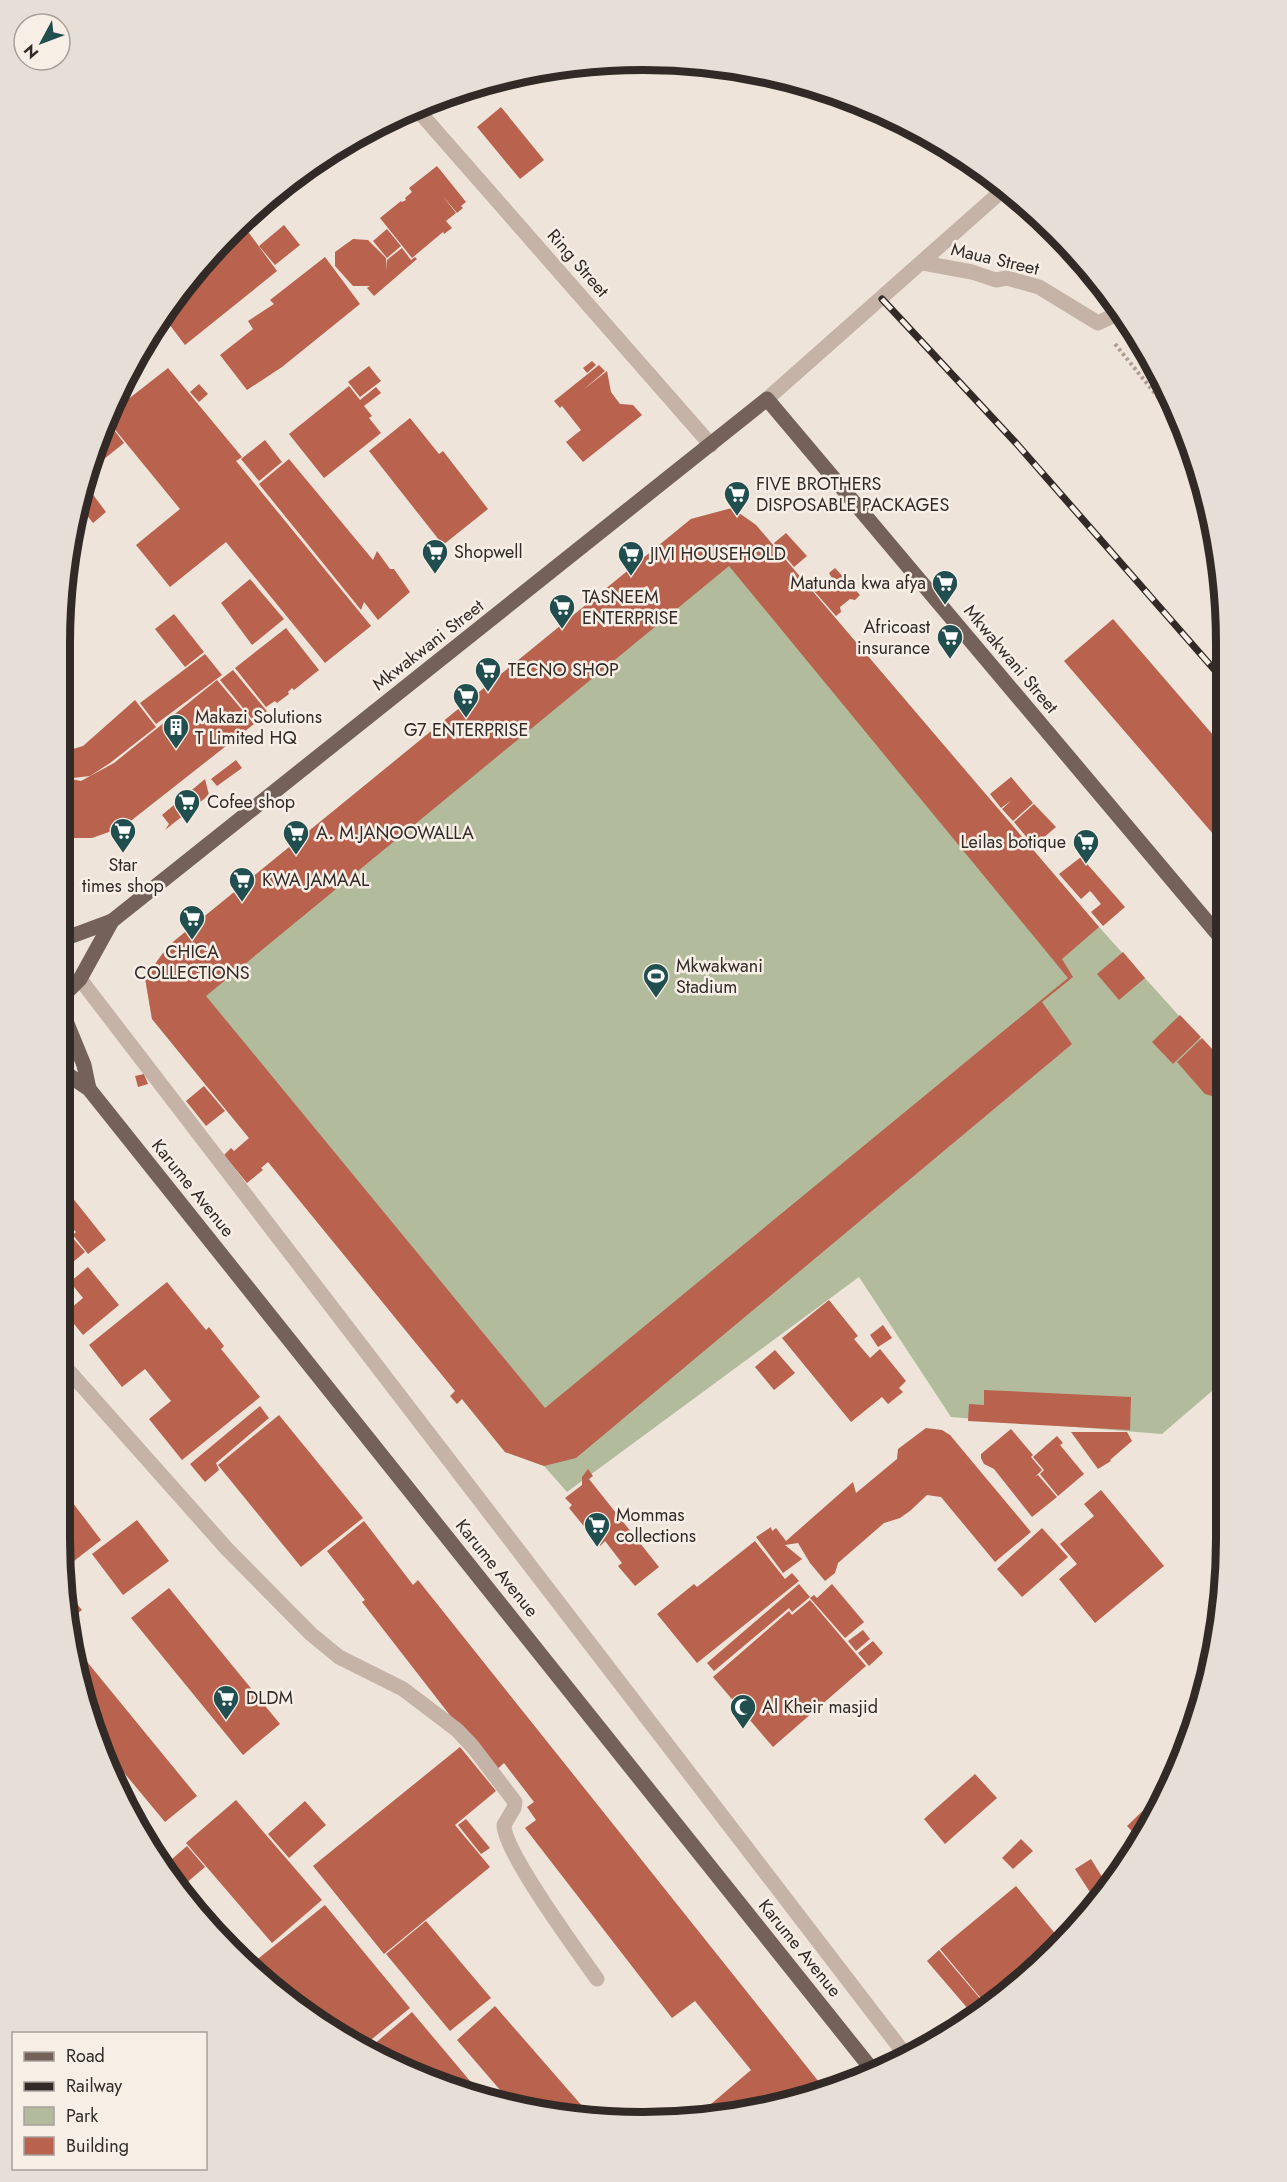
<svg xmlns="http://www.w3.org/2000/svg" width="1287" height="2182" viewBox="0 0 1287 2182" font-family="Jost,sans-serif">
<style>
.green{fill:#b2bb9c}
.building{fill:#b9624e;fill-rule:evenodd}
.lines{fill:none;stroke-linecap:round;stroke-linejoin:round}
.path{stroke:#b09d92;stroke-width:4;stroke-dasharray:3 3;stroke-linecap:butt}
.minor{stroke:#c5b3a7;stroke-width:15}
.major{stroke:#73615a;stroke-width:15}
.rail-casing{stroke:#322a27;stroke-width:7}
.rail{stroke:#f7eee6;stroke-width:4.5;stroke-dasharray:14;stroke-linecap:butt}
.labels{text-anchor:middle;stroke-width:5;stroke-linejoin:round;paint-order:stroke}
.street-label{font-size:18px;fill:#322a27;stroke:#f7eee6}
.poi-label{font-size:18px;fill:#322a27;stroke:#f7eee6;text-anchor:start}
.rim{fill:none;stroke:#322a27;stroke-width:8}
</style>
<rect width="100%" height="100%" fill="#eee4da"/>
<!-- green -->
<path class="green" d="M732,508L756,525L1099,927L1226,1068V1379L1162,1434L951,1417L859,1277L567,1492L544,1466L505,1452L152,1019L145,978L168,946L691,519Z"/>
<!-- building -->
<g class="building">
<path d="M501,107L544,160L520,179L477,127Z"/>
<path d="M437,166L466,202L461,206L463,208L457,213L442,195L456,213L446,221L452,228L444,234L443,232L412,258L380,218L401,201L402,202L406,200L405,198L412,192L409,188Z"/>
<path d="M1036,214L1049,225L1043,231L1031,218Z"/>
<path d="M241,222L277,271L185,345L169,324H163L160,318L231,231Z"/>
<path d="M284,225L300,245L275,265L259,246Z"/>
<path d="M387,229L401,246L387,258L373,241Z"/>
<path d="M353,239L368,240L386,258L387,270V259L389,261L388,259L402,248L411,260L415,257L417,259L374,296L367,288L370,286H353L335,266V252Z"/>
<path d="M325,257L360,304L282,367L247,390L220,355L253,329L248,321L274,304L270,300Z"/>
<path d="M159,319L162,325L152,331L158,320Z"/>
<path d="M1139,338L1149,351L1152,358L1136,341Z"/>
<path d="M592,361L596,365L587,373L583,368Z"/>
<path d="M599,365L605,371L583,390L607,371L611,392L620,404L633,405L642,415L583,462L566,442L581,430L562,406L560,408L554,401Z"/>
<path d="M369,366L381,381L360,397L348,382Z"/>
<path d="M168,368L242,457L236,461L371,626L325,663L226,542L170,587L136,545L180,509L108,421L113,411Z"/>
<path d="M199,384L208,394L199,402L190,392Z"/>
<path d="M349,386L360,400L376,387L381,393L364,406L372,416L369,418L381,433L324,478L289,434Z"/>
<path d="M410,418L439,454L443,451L488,509L443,545L369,451Z"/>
<path d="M108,422L124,443L88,472L91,456Z"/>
<path d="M265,440L282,462L259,481L241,459Z"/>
<path d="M289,459L373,560L377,551L390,569H394L410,592L378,620L364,602L361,610L259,484Z"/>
<path d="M91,492L106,512L93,523L81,508L82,499Z"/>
<path d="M732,508L756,525L1099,927L1062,959L1073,977L1042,1002L1072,1044L576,1458L544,1466L505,1452L462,1399L457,1404L450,1396L455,1391L268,1162L261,1168L263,1170L247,1183L224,1155L231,1148L234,1151L249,1138L152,1019L145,978L168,946L691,519ZM729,566L1068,978L545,1408L206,996Z"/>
<path d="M786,533L807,556L794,567L774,543Z"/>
<path d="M835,568L860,595L855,600L850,599L840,607L841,612L836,616L814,591L832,578L829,573Z"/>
<path d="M250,579L284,619L252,645L221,603Z"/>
<path d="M174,614L204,652L185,667L155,629Z"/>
<path d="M1113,619L1226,750V849L1064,661Z"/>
<path d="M286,628L319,670L294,690L292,688L288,692L289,694L277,703L275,701L266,707L235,668Z"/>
<path d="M205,654L222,675L156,724L140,703Z"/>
<path d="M233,670L270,715L257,725L220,680Z"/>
<path d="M217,680L254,724L123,827L92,838H61V777L81,781L114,763Z"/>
<path d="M135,700L156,727L110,763L90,776L73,778L61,774V736L73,749L83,746Z"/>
<path d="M236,760L242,768L217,786L211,779Z"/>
<path d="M1011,777L1033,803L1013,821L1002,809L1012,800L1001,808L990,794Z"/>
<path d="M205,779L209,795L165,830L169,824L162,815Z"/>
<path d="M1034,804L1056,827L1034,846L1014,822Z"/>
<path d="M1081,857L1125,907L1103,926L1091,912L1101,904L1092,893L1090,891L1081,899L1059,874Z"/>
<path d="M1123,952L1145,978L1119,1000L1097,974Z"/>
<path d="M1180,1015L1201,1037L1173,1064L1152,1042Z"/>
<path d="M1202,1038L1226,1064V1084L1221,1089L1223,1091L1218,1095L1216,1094L1212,1096L1205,1094L1177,1062Z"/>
<path d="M144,1074L148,1084L138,1087L135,1076Z"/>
<path d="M204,1086L225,1111L206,1126L186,1101Z"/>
<path d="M60,1182L106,1240L88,1254L73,1235L76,1232L74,1230L60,1241Z"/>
<path d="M71,1236L85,1252L67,1267L63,1264L60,1266V1245Z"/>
<path d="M88,1267L119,1305L83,1335L65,1313L83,1298L70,1282Z"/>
<path d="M167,1282L206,1330L209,1327L224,1346L221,1349L260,1397L182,1460L149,1419L171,1401L145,1369L122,1387L89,1345Z"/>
<path d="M829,1300L858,1336L854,1339L870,1358L880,1349L906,1381L899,1388L903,1392L888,1404L882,1397L851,1422L782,1338Z"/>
<path d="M883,1325L892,1338L878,1347L870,1335Z"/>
<path d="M775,1350L795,1373L774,1390L755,1367Z"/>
<path d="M984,1390L1131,1397L1130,1430L968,1421L969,1404L984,1405Z"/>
<path d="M260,1406L269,1418L216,1463L219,1470L205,1482L190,1464Z"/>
<path d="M279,1415L363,1518L301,1567L218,1465Z"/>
<path d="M926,1428L942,1430L950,1435L1031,1532L995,1562L941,1497L927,1495L910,1511L900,1518L884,1523L838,1563L835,1573L825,1581L810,1563L798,1543L785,1545L802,1559L783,1573L756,1537L771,1527L772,1531L776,1528L786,1541L853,1482L856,1493L897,1459L898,1449Z"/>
<path d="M1011,1429L1033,1455L1031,1457L1042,1470L1035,1477L1038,1475L1057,1497L1032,1517L994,1469L984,1464L981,1458V1454Z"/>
<path d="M1071,1432H1127L1132,1441L1110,1460L1111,1461L1098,1469Z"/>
<path d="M1057,1436L1063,1443L1060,1445L1084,1474L1058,1496L1040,1474L1044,1470L1033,1457Z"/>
<path d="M588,1469L593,1476L589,1479L659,1567L635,1586L618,1566L622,1563L605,1541L600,1546L569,1508L572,1505L565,1498L582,1485V1477Z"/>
<path d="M60,1486L101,1540L65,1568L60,1539Z"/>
<path d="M1101,1490L1164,1566L1095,1623L1059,1579L1077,1564L1060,1544L1094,1516L1084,1504Z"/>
<path d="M137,1520L169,1561L123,1595L92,1554Z"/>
<path d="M364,1521L413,1585L418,1580L819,2082L795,2101L757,2111L701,2116L706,2112L704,2110L751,2070L695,2001L672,2018L525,1828L536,1820L527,1807L534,1802L504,1763L494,1772L362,1602L365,1600L327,1551Z"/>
<path d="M1042,1528L1068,1557L1022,1597L997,1569Z"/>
<path d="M755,1541L785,1579L792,1573L799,1581L697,1663L657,1614L694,1584L697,1587Z"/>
<path d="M799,1584L810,1597L792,1612L789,1608L714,1671L707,1663Z"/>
<path d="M832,1584L864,1622L845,1638L810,1598L814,1595L817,1598Z"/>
<path d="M169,1588L280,1724L243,1755L131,1618Z"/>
<path d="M69,1594L82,1610L73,1617L70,1600Z"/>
<path d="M810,1600L866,1666L773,1747L713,1677L789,1611L792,1615Z"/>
<path d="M863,1630L870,1639L856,1651L848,1641Z"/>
<path d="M873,1641L883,1653L869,1666L858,1653Z"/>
<path d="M79,1652L197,1796L165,1822L96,1739L91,1726Z"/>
<path d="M460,1747L496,1791L455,1825L490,1867L384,1954L313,1866Z"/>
<path d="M975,1774L997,1798L945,1844L924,1819Z"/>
<path d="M1155,1799L1158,1803L1140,1840L1127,1826Z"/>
<path d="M236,1800L322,1900L272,1943L186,1843Z"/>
<path d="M305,1801L326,1825L289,1858L268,1834Z"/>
<path d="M466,1819L490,1848L481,1854L458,1825Z"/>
<path d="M1021,1839L1033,1851L1013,1869L1002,1858Z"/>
<path d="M187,1846L205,1867L178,1890L164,1866Z"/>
<path d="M1135,1850L1129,1862L1119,1875L1112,1865Z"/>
<path d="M1091,1859L1109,1888L1097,1903L1075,1869Z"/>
<path d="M1016,1886L1062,1942L999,2001L989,2008L940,1949Z"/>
<path d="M325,1905L410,2008L361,2048L319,2023L274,1987L254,1962Z"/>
<path d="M426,1921L491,1998L450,2031L386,1954Z"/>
<path d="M939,1950L988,2008L975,2017L927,1961Z"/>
<path d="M495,2006L590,2115L513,2105L457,2040Z"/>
<path d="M412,2012L486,2100L386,2062L366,2051Z"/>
</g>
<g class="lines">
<!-- path -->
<path class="path" d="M1115,344L1183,428"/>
<!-- minor -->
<g class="minor">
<path d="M415,107L711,445"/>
<path d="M982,170L1000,192"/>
<path d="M923,263L972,272L996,280L1007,278L1039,287L1098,323L1119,313"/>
<path d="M767,399L1004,189"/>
<path d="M80,979L907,2057"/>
<path d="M60,1361L227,1549L311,1634L339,1657L403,1689L457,1730L473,1747L515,1802L514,1808L504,1825C504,1852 578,1952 597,1979"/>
</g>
<!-- major -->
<g class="major">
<path d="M61,940L112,921L767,399L1226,944"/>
<path d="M62,997L80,979L112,921"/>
<path d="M61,1009L84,1065L89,1089"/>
<path d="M61,1070L89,1089L874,2072"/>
</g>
<!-- rail casing -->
<g class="rail-casing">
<path id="rail" d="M882,299L1016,443L1226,683"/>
</g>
<!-- rail -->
<use href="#rail" class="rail"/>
</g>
<!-- icons -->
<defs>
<g id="supermarket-pin" transform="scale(1.35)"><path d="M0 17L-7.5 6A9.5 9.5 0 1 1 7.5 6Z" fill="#214e4f" stroke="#f7eee6"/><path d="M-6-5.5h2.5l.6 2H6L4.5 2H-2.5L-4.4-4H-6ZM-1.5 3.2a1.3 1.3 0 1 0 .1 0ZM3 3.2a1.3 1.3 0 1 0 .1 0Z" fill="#fff"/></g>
<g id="building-pin" transform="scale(1.35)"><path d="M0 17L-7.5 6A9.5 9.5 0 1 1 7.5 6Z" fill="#214e4f" stroke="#f7eee6"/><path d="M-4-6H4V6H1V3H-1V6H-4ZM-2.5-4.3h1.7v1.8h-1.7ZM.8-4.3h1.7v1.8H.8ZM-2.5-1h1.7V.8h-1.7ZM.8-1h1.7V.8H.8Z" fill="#fff"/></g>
<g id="stadium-pin" transform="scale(1.35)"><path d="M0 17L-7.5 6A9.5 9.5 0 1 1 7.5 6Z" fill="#214e4f" stroke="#f7eee6"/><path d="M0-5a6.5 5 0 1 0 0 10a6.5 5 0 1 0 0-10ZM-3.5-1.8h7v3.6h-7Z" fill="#fff"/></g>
<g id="mosque-pin" transform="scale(1.35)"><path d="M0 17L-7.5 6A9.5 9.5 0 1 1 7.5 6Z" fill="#214e4f" stroke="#f7eee6"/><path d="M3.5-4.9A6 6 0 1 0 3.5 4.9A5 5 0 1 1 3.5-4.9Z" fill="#fff"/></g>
</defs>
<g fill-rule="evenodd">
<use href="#supermarket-pin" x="737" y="494"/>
<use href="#supermarket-pin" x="435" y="552"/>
<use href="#supermarket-pin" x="631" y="554"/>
<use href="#supermarket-pin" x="945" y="583"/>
<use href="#supermarket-pin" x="562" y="607"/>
<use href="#supermarket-pin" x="950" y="637"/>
<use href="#supermarket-pin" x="488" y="670"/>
<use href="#supermarket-pin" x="466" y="696"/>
<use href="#building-pin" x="176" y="727"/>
<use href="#supermarket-pin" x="187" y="802"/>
<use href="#supermarket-pin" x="123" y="831"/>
<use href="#supermarket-pin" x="296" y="833"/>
<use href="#supermarket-pin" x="1086" y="842"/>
<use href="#supermarket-pin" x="242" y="880"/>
<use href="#supermarket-pin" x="192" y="918"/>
<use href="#stadium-pin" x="656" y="976"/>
<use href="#supermarket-pin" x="597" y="1525"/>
<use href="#supermarket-pin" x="226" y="1698"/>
<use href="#mosque-pin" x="743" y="1707"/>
</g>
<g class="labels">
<!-- street labels -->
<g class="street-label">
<text transform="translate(995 259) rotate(13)" y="6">Maua Street</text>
<text transform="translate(578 263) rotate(49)" y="6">Ring Street</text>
<text transform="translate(428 645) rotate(-38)" y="6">Mkwakwani Street</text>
<text transform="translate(1011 659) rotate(50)" y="6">Mkwakwani Street</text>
<text transform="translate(193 1188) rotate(51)" y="6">Karume Avenue</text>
<text transform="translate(497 1568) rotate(51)" y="6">Karume Avenue</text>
<text transform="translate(800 1948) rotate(51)" y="6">Karume Avenue</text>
</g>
<!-- poi labels -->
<g class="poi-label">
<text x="756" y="490">FIVE BROTHERS<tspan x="756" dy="21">DISPOSABLE PACKAGES</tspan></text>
<text x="454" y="558">Shopwell</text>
<text x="650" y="560">JIVI HOUSEHOLD</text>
<text x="926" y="589" text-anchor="end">Matunda kwa afya</text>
<text x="582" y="603">TASNEEM<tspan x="582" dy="21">ENTERPRISE</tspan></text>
<text x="930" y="633" text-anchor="end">Africoast<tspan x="930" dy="21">insurance</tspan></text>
<text x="508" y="676">TECNO SHOP</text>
<text x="195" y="723">Makazi Solutions<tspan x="195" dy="21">T Limited HQ</tspan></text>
<text x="466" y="736" text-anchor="middle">G7 ENTERPRISE</text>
<text x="207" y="808">Cofee shop</text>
<text x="316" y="839">A. M.JANOOWALLA</text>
<text x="1066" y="848" text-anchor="end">Leilas botique</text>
<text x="123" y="871" text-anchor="middle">Star<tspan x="123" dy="21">times shop</tspan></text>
<text x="262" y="886">KWA JAMAAL</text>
<text x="192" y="958" text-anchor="middle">CHICA<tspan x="192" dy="21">COLLECTIONS</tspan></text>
<text x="676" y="972">Mkwakwani<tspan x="676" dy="21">Stadium</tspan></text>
<text x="616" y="1521">Mommas<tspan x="616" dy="21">collections</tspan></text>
<text x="246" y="1704">DLDM</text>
<text x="762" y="1713">Al Kheir masjid</text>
</g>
</g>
<!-- crop -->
<path d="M0 0H1287V2182H0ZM643 70H643A573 573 0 0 1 1216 643V1539A573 573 0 0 1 643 2112H643A573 573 0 0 1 70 1539V643A573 573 0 0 1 643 70Z" fill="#e7ded7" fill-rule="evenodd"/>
<path class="rim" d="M643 70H643A573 573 0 0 1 1216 643V1539A573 573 0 0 1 643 2112H643A573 573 0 0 1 70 1539V643A573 573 0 0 1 643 70Z"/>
<!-- legend -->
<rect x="12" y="2032" width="195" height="138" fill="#f7eee6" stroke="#a8a09a" stroke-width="1.5"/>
<rect x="24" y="2052" width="30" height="9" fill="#73615a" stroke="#a8a09a" stroke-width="1.5"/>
<text x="66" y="2062" font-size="18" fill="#322a27">Road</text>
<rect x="24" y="2082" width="30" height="9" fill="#322a27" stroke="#a8a09a" stroke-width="1.5"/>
<text x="66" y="2092" font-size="18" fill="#322a27">Railway</text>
<rect x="24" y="2107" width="30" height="18" fill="#b2bb9c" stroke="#a8a09a" stroke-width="1.5"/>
<text x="66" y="2122" font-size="18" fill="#322a27">Park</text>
<rect x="24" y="2137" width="30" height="18" fill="#b9624e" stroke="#a8a09a" stroke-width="1.5"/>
<text x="66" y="2152" font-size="18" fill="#322a27">Building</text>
<!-- north arrow -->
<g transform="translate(42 42) rotate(229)"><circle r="28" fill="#f7eee6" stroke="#a8a09a" stroke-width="1.5"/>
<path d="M0-4.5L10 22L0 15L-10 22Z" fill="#214e4f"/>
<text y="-9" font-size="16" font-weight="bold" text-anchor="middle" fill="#322a27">N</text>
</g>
</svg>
